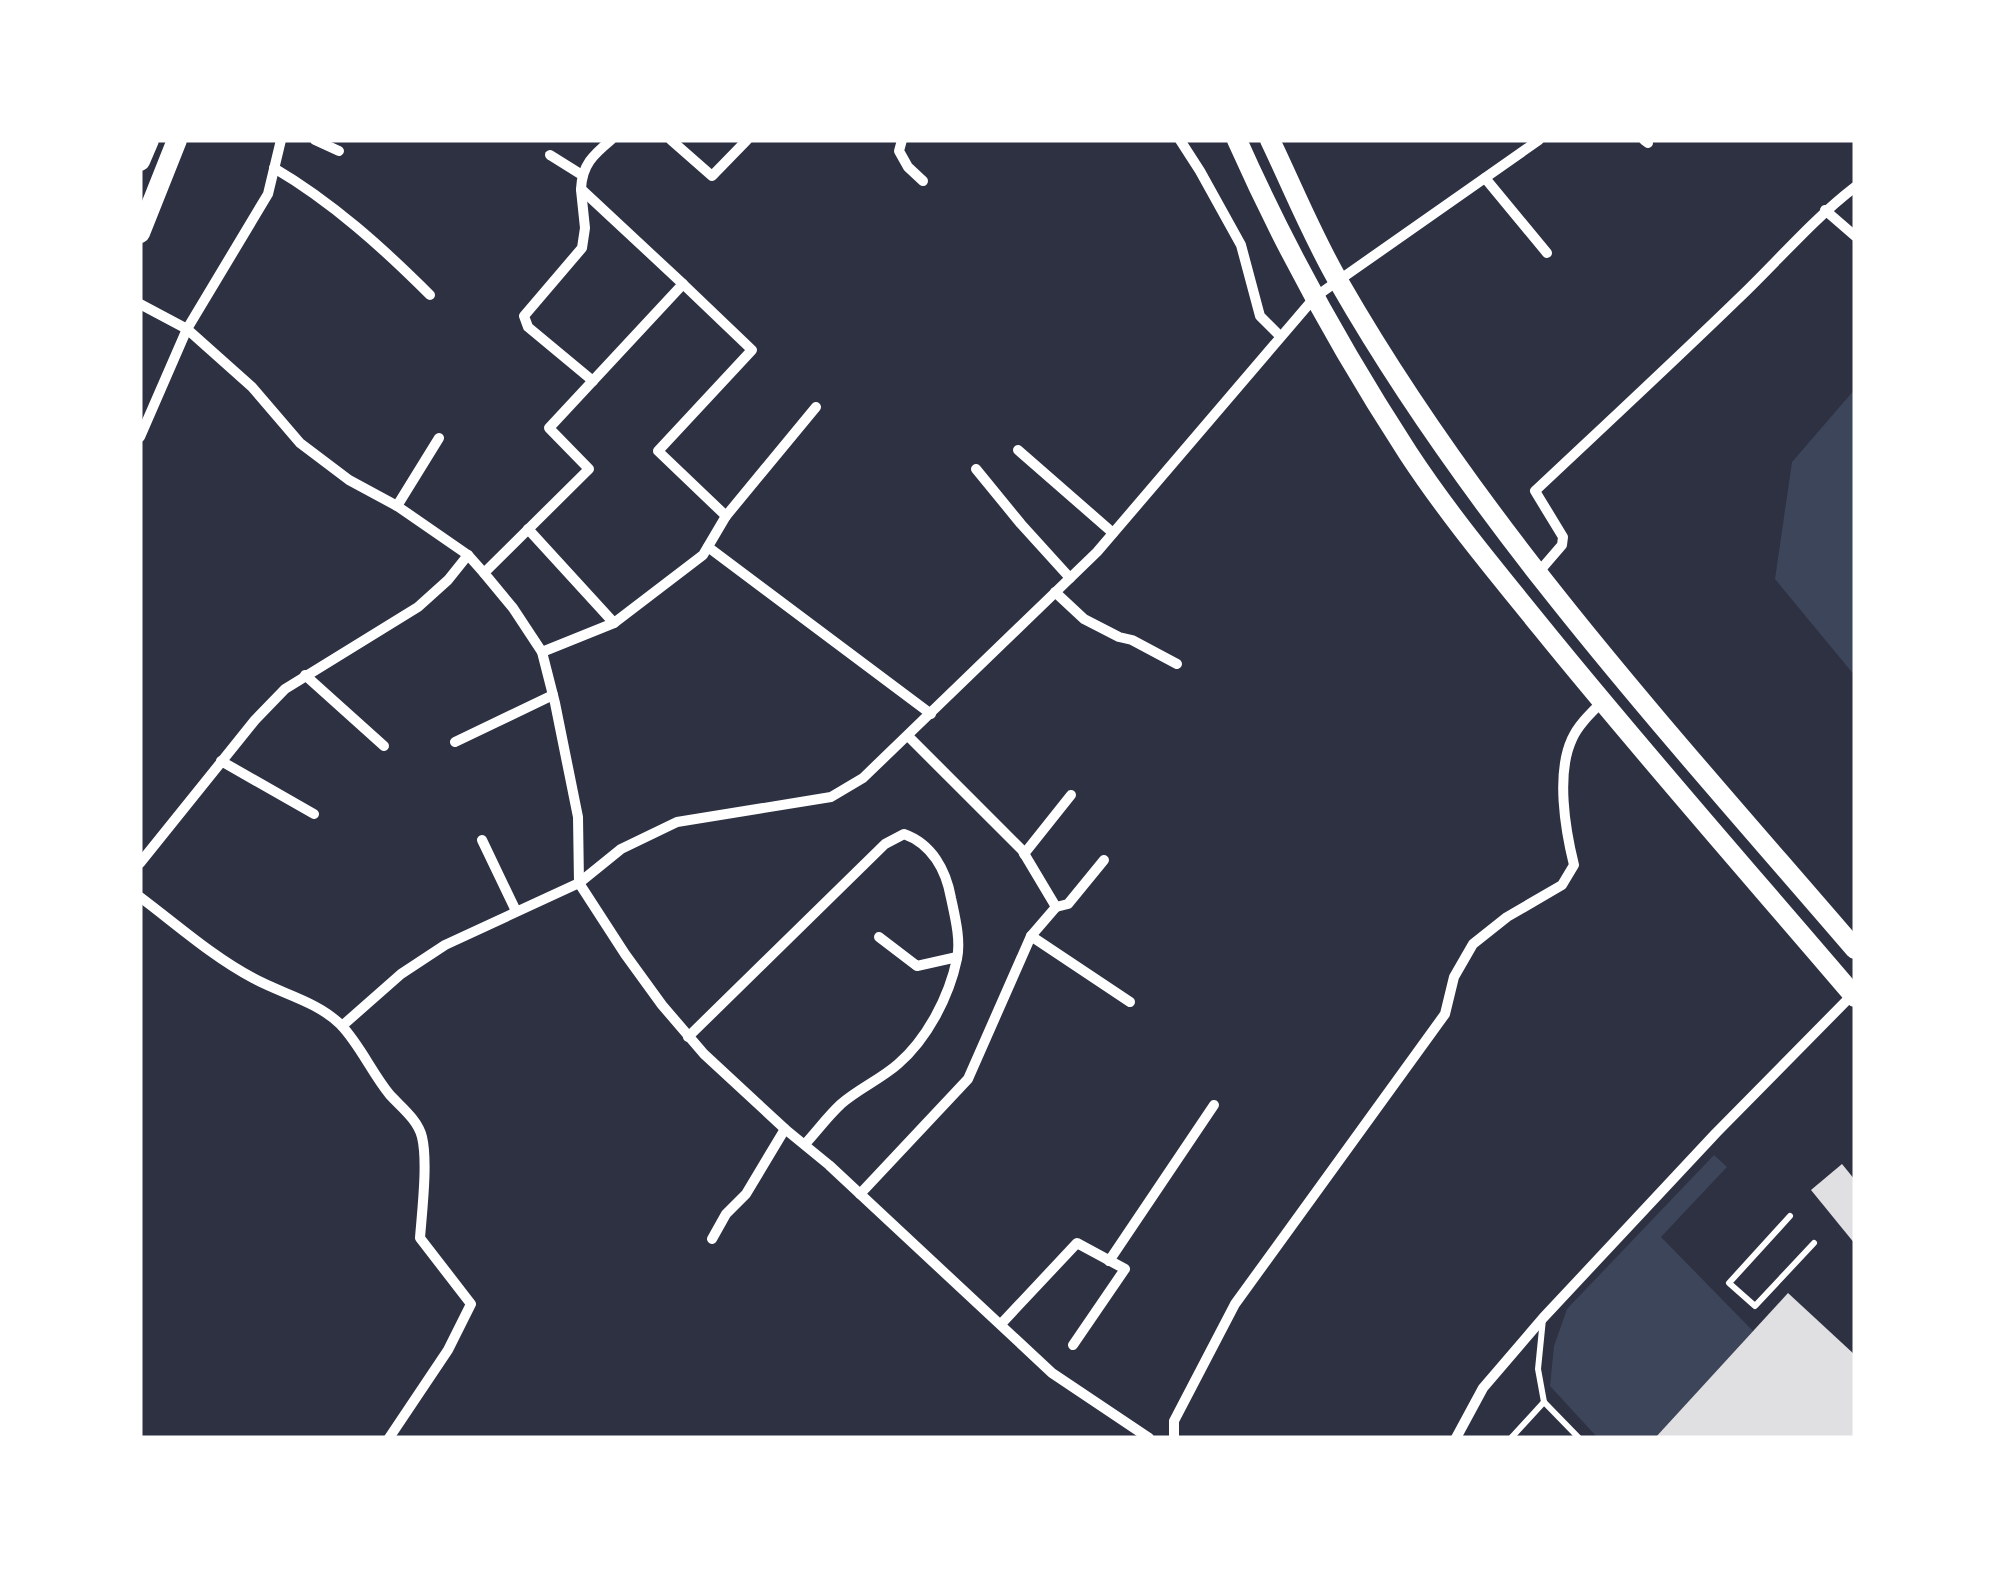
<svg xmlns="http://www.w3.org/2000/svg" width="1995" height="1578" viewBox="0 0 1995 1578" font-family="'Times New Roman',serif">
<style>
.green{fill:#3c4559}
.building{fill:#e0e0e3}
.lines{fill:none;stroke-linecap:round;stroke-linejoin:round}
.service{stroke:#fff;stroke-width:6}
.minor{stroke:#fff;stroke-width:10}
.trunk{stroke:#fff;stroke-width:20}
</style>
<rect width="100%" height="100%" fill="#2d3142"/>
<!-- green -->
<g class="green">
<path d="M1855,389V676L1775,579L1792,462Z"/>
<path d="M1714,1155L1727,1167L1661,1237L1753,1331L1655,1438H1595L1596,1436L1550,1386L1554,1346L1567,1309Z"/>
</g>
<!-- building -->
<g class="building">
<path d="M1842,1164L1855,1180V1244L1811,1190Z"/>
<path d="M1788,1293L1855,1355V1438H1655Z"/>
</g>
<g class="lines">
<!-- service -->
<g class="service">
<path d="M1790,1216L1729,1283L1755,1306L1814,1243"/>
<path d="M1543,1319L1538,1369L1544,1402L1579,1438"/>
<path d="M1511,1438L1544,1402"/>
</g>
<!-- minor -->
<g class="minor">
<path d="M315,140L339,151"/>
<path d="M671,140L712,176L747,140"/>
<path d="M902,140L899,151L908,167L923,181"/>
<path d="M1180,140L1200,171L1241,245L1260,316L1280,336"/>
<path d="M1644,140L1648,143"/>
<path d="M550,155L582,175"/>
<path d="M274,168C332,202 383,248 430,295"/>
<path d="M1485,178L1547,253"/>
<path d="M581,190L585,228L582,248L524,316L528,327L593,381"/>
<path d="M1825,210L1855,236"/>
<path d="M683,284L752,350L658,451L726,516L816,407"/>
<path d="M140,304L187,329L252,387L300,443L349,480L397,506L468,555L484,573L513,608L542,652L555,703L578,817L579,883L625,954L662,1005L704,1054L785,1129L829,1165L1052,1373L1149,1438"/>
<path d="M140,437L187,329L268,194L281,140"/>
<path d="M1018,450L1113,533"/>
<path d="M976,469L1021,524L1070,578"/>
<path d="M397,506L439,438"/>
<path d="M528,529L614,623"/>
<path d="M708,547L931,714"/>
<path d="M484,573L589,469L549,428L683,284L581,189C582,165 593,155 611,140"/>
<path d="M1537,574L1562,545L1563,537L1535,491C1603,427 1671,364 1738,299C1777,262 1812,220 1855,187"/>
<path d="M1055,592L1084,619L1119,637L1132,640L1177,664"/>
<path d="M542,652L614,623L703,555L726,516"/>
<path d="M305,675L384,746"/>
<path d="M455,742L553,695"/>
<path d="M221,761L314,814"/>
<path d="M482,840L516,911"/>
<path d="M1024,854L1071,795"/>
<path d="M140,863L255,720L285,689L418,607L448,580L468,555"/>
<path d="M140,897C176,924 213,957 253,978C282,994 317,1001 341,1025C360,1045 372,1073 390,1095C401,1107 418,1120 422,1137C428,1162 422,1211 420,1238L471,1304L448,1350L389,1438"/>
<path d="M1056,907L1068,904L1104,860"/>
<path d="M1031,936L1130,1002"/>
<path d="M879,937L917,966L957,957"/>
<path d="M342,1026L401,974L445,945L579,883L621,849L677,822L831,797L863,778L1097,552L1315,297L1539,140"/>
<path d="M688,1037L885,844L904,834C932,844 946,870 951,898C955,917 961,940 957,959C949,997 927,1039 898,1064C881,1079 858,1089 841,1104C828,1116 817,1131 805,1144"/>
<path d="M860,1194L968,1079L1031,936L1056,907L1022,850L908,736"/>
<path d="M712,1239L726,1214L746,1194L785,1129"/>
<path d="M1109,1261L1214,1105"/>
<path d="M1001,1324L1077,1243L1125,1269L1073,1345"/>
<path d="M1174,1438V1421L1235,1304L1445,1014L1454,977L1473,944L1507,917L1562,885L1574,865C1565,829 1556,773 1572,739C1578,725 1591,713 1602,702"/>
<path d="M1456,1438L1483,1388L1543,1318L1716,1133L1854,993"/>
</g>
<!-- trunk -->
<g class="trunk">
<path d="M1237,140C1285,248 1343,353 1408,453C1448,514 1495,570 1541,627C1643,753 1750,874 1855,997"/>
<path d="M1270,140C1293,188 1313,238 1340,284C1480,528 1672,736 1855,949"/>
<path d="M140,161L149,140"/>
<path d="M140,233L177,140"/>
</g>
</g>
<!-- border -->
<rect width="1995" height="1578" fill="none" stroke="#ffffff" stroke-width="285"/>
</svg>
